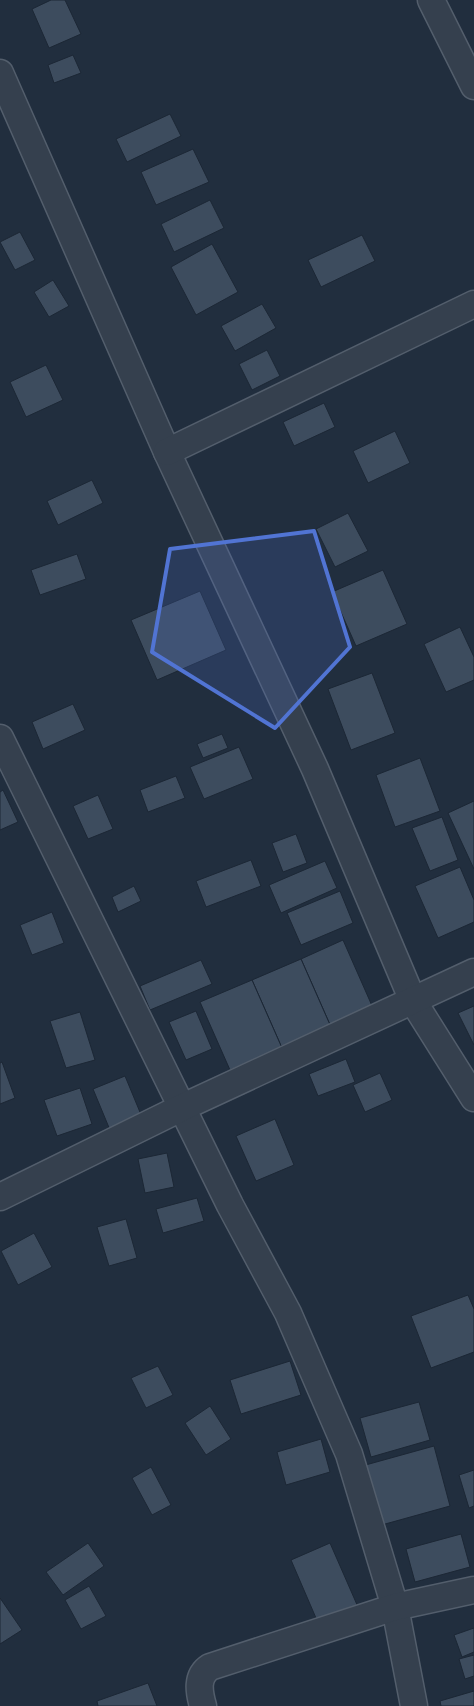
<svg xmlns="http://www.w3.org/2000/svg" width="474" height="1706" viewBox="0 0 474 1706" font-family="Commissioner,sans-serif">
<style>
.building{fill:#3d4c5e;stroke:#1c2735}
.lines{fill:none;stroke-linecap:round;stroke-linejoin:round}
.minor-casing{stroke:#535e6c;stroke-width:29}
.minor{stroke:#35404e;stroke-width:26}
.marked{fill:#5174d3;fill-opacity:0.2;stroke:#5174d3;stroke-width:4;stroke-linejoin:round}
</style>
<rect width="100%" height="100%" fill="#212e3e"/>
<!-- building -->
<g class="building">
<path d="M51,0H65L81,34L49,48L32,9Z"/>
<path d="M73,55L81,73L54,83L48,65Z"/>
<path d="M170,114L181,136L127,162L116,139Z"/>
<path d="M193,149L209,182L156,205L141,172Z"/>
<path d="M210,200L224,228L174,252L161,224Z"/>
<path d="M20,232L35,260L15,270L0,242Z"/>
<path d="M362,235L375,261L321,287L308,260Z"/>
<path d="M212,244L238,292L196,315L171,267Z"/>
<path d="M53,280L69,306L49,317L34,292Z"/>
<path d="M262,304L276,328L235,351L221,326Z"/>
<path d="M267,350L280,376L252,390L239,364Z"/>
<path d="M46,365L63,400L26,417L10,382Z"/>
<path d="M324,403L335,427L294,446L283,422Z"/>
<path d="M395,431L410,463L368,483L353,451Z"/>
<path d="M92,480L103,503L58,525L47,501Z"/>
<path d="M348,513L368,551L335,567L316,529Z"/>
<path d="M77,554L86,579L40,595L31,570Z"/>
<path d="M383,570L407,624L356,646L332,592Z"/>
<path d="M200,591L226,650L157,680L131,620Z"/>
<path d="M460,627L474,657V680L446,692L424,644Z"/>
<path d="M372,673L395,733L351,750L328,689Z"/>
<path d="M73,704L85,730L43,749L32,722Z"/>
<path d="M222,734L228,748L203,758L197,744Z"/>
<path d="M239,747L253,779L204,799L190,767Z"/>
<path d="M420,758L440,811L395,827L376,775Z"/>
<path d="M176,776L185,798L148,812L140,790Z"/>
<path d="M3,790L18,822L0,830V792Z"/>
<path d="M98,795L113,829L88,839L73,806Z"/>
<path d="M474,801V869L448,813Z"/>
<path d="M442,817L458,860L430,871L412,828Z"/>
<path d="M296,834L307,863L283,872L272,843Z"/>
<path d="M251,860L261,886L206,907L196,881Z"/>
<path d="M325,861L337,888L281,913L269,885Z"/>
<path d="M460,867L474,900V922L438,938L415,886Z"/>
<path d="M134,886L141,901L118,912L112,897Z"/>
<path d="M340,891L353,923L301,945L287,913Z"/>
<path d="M52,912L64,943L32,955L20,925Z"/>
<path d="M343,940L373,1008L331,1027L301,959Z"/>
<path d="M301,959L331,1027L282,1048L252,980Z"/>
<path d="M201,960L212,984L150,1010L140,986Z"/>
<path d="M252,980L282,1048L230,1070L200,1002Z"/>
<path d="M474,1006V1045L458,1013Z"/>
<path d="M196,1011L212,1049L186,1060L169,1022Z"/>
<path d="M80,1012L95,1060L66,1068L50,1021Z"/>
<path d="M346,1059L355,1082L318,1096L309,1074Z"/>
<path d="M2,1062L15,1098L0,1104V1063Z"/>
<path d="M380,1073L392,1100L365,1112L353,1085Z"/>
<path d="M125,1076L142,1117L110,1130L93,1089Z"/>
<path d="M80,1088L92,1124L57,1136L44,1100Z"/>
<path d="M275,1119L294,1165L256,1181L236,1136Z"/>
<path d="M167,1153L174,1187L145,1193L138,1159Z"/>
<path d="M197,1198L204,1221L163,1233L156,1209Z"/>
<path d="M126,1219L137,1258L109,1266L97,1227Z"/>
<path d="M34,1233L52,1267L18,1285L1,1251Z"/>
<path d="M468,1295L474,1309V1352L431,1368L411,1316Z"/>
<path d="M290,1361L301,1395L241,1414L230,1380Z"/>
<path d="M158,1366L173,1395L146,1408L131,1378Z"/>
<path d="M419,1402L430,1440L371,1457L360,1418Z"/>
<path d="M210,1406L231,1439L206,1455L185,1423Z"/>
<path d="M321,1439L330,1472L286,1485L277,1452Z"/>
<path d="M434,1446L450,1506L378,1526L362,1466Z"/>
<path d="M151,1467L171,1505L152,1515L132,1478Z"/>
<path d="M474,1470V1506L469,1508L459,1475Z"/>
<path d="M461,1534L470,1567L415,1582L406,1549Z"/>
<path d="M88,1543L104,1566L63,1595L46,1572Z"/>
<path d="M330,1543L358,1607L319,1625L291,1560Z"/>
<path d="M89,1586L106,1616L81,1629L65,1600Z"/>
<path d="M0,1598L22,1630L0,1644Z"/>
<path d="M474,1628V1652L462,1657L454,1635Z"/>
<path d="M474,1655V1676L465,1679L459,1659Z"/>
<path d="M148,1683L157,1706H98L97,1701Z"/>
<path d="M474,1691V1706H441L440,1701Z"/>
</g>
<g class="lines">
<!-- minor casing -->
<g class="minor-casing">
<g id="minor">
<path d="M431,0L474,86"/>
<path d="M0,73L167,452L315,769L413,1001L474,1098"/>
<path d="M167,452L474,304"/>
<path d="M0,738L230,1205L288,1313L349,1454L395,1607L414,1706"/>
<path d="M0,1197L181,1108L474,972"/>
<path d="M203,1706C199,1692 196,1676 210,1667L395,1607L474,1590"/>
</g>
</g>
<!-- minor -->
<use href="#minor" class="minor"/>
</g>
<!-- marked area -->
<path class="marked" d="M314,531L350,647L275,728L152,652L170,549Z"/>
</svg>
